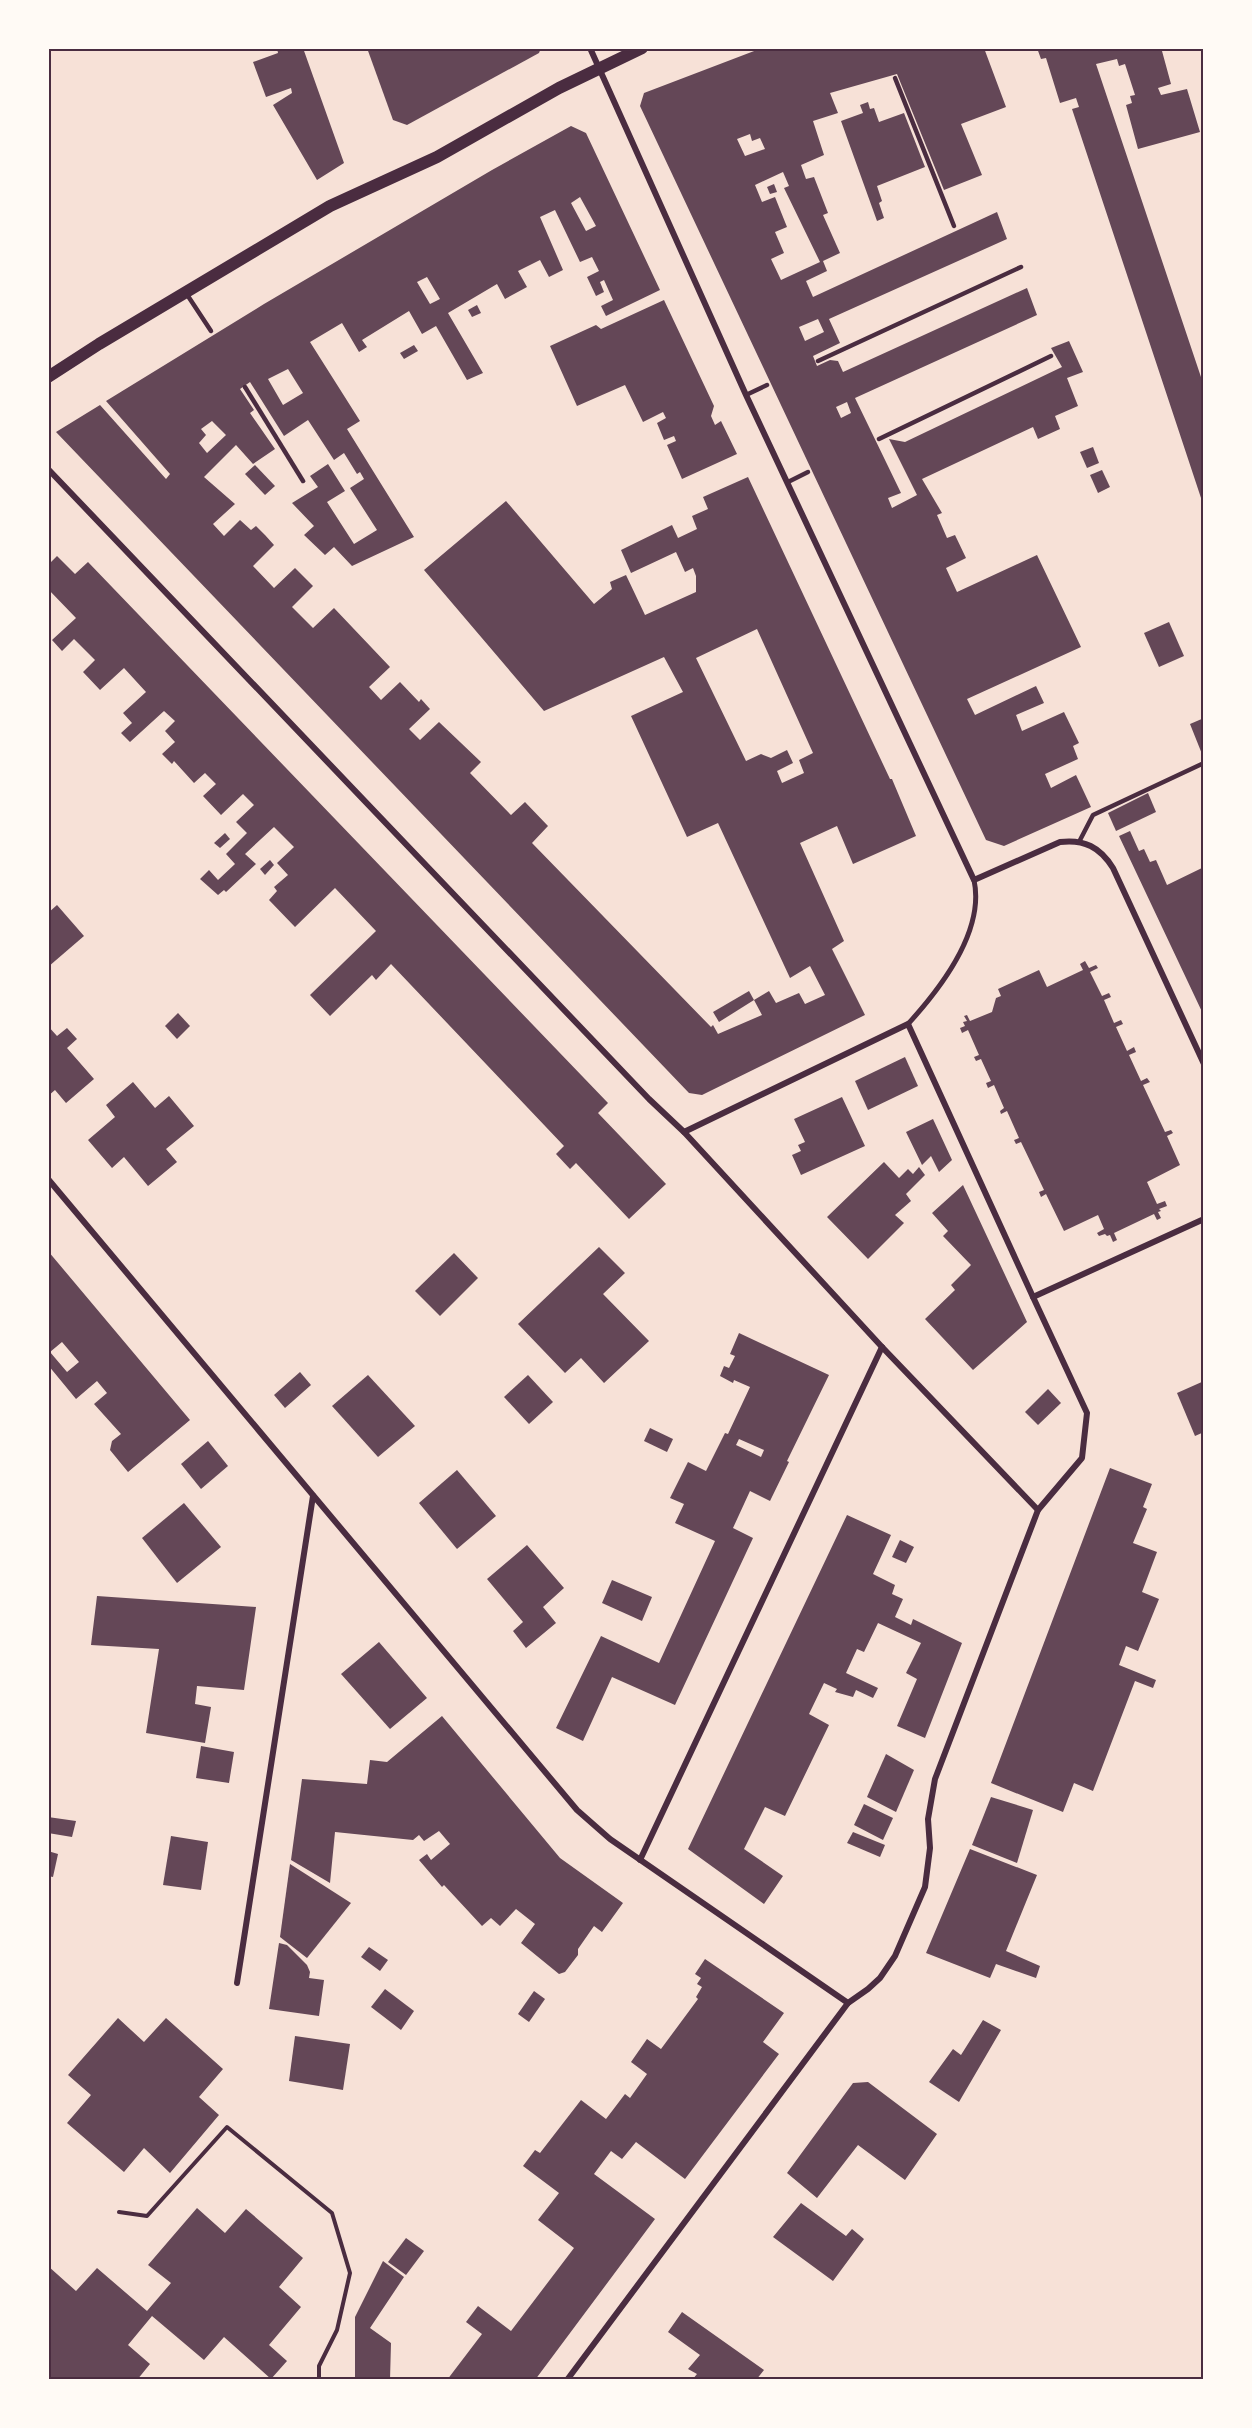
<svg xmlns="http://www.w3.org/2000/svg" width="1252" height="2428" viewBox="0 0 1252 2428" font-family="'Noto Sans',sans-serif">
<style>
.building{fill:#644757;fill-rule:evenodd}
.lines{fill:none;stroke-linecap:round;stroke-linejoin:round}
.path{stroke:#4a2c40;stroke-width:4}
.service{stroke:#4a2c40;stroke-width:4.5}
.pedestrian{stroke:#4a2c40;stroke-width:5}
.minor{stroke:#4a2c40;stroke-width:6}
.secondary{stroke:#4a2c40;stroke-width:12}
.neatline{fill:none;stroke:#4a2c40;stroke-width:2}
</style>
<rect width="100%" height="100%" fill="#f7e1d7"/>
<!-- building -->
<g class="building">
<path d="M277,48H303L344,163L317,180L273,105L292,93L291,88L266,97L253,62L278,53Z"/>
<path d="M367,48H541L539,53L407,125L393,120Z"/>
<path d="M762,48H984L1006,107L961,124L982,175L944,190L897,74L830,93L838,113L813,121L824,155L801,165L806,179L814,177L828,213L823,215L840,253L823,261L827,271L806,281L813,297L997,212L1007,239L829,319L840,343L813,356L817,366L830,360L838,361L843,372L1027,288L1037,315L855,398L901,493L888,498L892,508L917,495L889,439L905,442L1062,367L1051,348L1069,341L1083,372L1067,378L1078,406L1055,416L1060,429L1038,439L1033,427L922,479L942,513L937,515L947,538L955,535L966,558L946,568L957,592L1037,555L1081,647L967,699L975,715L1036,686L1044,703L1016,715L1022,731L1064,712L1079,743L1073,746L1078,759L1045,774L1051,788L1076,775L1091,807L1004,846L986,840L640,106L644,93ZM750,134L752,141L760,138L765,149L745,156L737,139ZM783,172L789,186L784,188L820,262L781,280L771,259L784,253L775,232L787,227L775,197L762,202L755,185ZM818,319L824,332L805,341L799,327ZM847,402L851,413L841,418L836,407Z"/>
<path d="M1037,48H1170L1162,51L1171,84L1158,88L1161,95L1187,89L1200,132L1138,149L1126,105L1132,103L1130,96L1135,95L1125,64L1119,66L1117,59L1096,64L1204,386V507L1072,109L1079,107L1076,98L1060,103L1046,58L1041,59Z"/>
<path d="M868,102L870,109L874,108L879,122L904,113L925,167L877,186L882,201L879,203L884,218L877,221L841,121L863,113L860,105Z"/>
<path d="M571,126L586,133L660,290L606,316L601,306L613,300L604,280L600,282L604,292L596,296L587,277L599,271L592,257L580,262L555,210L540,217L563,270L549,277L540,260L518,271L527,287L505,299L497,284L448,313L483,373L467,380L436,326L422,334L409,311L362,340L367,347L359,352L342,323L310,342L360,421L347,429L414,537L352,566L334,547L325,555L304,535L314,526L292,503L318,487L310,476L328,464L345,491L327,502L354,544L377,530L350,488L364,479L360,472L357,474L344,453L334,460L308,420L284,436L250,382L240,389L254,410L250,413L275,449L253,464L236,445L204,477L235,504L213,524L224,536L240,520L251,530L256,526L265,535L274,545L253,566L274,588L295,568L313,586L292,607L313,628L334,608L390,667L369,687L381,700L400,682L419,702L421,699L430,709L409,729L420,740L439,722L481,762L470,773L511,815L525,802L548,826L532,843L711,1027L713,1025L718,1034L762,1015L754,1000L769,991L776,1003L799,993L805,1004L825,995L810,966L790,978L718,823L687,837L631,716L683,692L664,657L544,711L424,570L506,501L594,604L612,589L610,582L626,575L645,615L696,592V576L693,568L685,572L676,552L631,573L621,550L672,525L678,538L697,529L692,516L708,509L703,497L748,477L890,779H892L916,836L853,864L837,826L800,843L844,941L832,949L865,1015L702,1095L689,1093L56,432L100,405L166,479L170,474L106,401L264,304L492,170ZM580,197L596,226L586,231L571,203ZM427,277L440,299L430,304L417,282ZM288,369L303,393L283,405L268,379ZM212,421L226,435L207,453L199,443L206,435L201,429ZM757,629L813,753L799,760L804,773L782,783L777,771L793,763L787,750L771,758L761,754L746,761L696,658Z"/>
<path d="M774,184L777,192L770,194L767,187Z"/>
<path d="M664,300L714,406L711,416L715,425L721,421L737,454L682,479L667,445L676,441L674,436L664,440L657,423L666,418L663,412L643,422L625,385L577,406L550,346L596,325L601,329Z"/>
<path d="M477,305L481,313L472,317L468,310Z"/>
<path d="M414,345L418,351L404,359L400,353Z"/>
<path d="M1093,447L1099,463L1087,468L1080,452Z"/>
<path d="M255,465L275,486L265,495L245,474Z"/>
<path d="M1102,470L1110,487L1098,493L1090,475Z"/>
<path d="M57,556L75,574L88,562L608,1103L598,1113L666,1184L629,1219L576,1163L570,1169L556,1154L564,1146L391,964L376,980L372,975L330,1016L310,995L376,931L335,888L295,927L269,900L277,891L274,887L288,875L277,863L294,847L274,827L245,854L256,864L226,892L224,890L218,895L200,879L209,870L218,880L235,864L226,854L247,833L236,822L254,805L243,794L221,815L203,796L216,784L205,773L194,783L174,761L172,764L162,754L175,742L165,731L175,721L164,711L130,742L121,733L132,723L123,713L146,692L124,668L100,690L83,672L95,660L74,639L62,651L52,640L76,618L48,589V565Z"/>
<path d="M1169,622L1184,656L1159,667L1144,633Z"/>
<path d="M1204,718V759L1190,724Z"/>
<path d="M1148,793L1156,812L1116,831L1108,813Z"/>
<path d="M1130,831L1139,851L1144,849L1150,862L1156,860L1167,885L1204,867V1016L1119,836Z"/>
<path d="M225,833L230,839L220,848L214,843Z"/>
<path d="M270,860L274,865L265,875L260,869Z"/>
<path d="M57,905L84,936L48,967V913Z"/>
<path d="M1085,961L1089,968L1096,965L1098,968L1090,972L1102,996L1109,993L1111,997L1104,1000L1114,1023L1121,1020L1123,1024L1116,1027L1127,1051L1134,1047L1136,1052L1129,1055L1141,1081L1147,1078L1150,1082L1143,1085L1165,1132L1171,1130L1173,1133L1167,1136L1180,1165L1147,1182L1157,1204L1165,1201L1167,1206L1159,1209L1161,1211L1158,1212L1161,1218L1157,1220L1154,1214L1114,1233L1117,1240L1113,1242L1110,1235L1107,1236L1105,1234L1099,1236L1097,1233L1104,1229L1098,1215L1064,1231L1046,1194L1041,1197L1039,1192L1044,1190L1021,1142L1016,1144L1014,1140L1019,1138L1007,1111L1001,1114L1000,1111L1004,1108L994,1085L988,1088L986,1083L991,1081L981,1059L976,1061L974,1057L979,1055L968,1030L962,1033L960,1028L965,1026L963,1022L967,1021L964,1016L967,1015L970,1021L992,1012L996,998L1001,996L998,989L1039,970L1047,987L1083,970L1080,964Z"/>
<path d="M749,991L754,1000L719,1022L713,1012Z"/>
<path d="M178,1013L190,1026L177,1039L165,1026Z"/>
<path d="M48,1026L57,1036L67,1028L77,1039L67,1048L94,1079L66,1103L55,1090L48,1096Z"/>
<path d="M905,1057L918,1086L868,1110L855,1081Z"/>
<path d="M133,1082L155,1108L169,1096L194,1126L166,1149L177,1162L148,1186L124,1157L112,1168L88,1140L115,1117L106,1105Z"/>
<path d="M842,1097L865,1146L801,1175L792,1155L801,1151L798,1145L805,1142L794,1119Z"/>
<path d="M933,1119L952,1160L939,1172L931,1156L922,1165L906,1132Z"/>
<path d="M884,1162L899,1178L908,1169L913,1174L919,1167L925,1175L906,1194L911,1201L895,1215L904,1223L868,1259L827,1217Z"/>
<path d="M963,1185L1027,1322L973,1370L925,1319L955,1290L951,1285L971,1265L943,1236L948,1231L932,1213Z"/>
<path d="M599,1247L625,1273L603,1294L649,1341L604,1383L581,1358L565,1373L518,1324Z"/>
<path d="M48,1251L190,1420L128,1472L110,1450L112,1441L121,1434L94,1404L107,1393L97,1381L76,1399L48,1365ZM62,1342L79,1362L67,1372L50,1352Z"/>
<path d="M454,1253L478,1278L440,1316L415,1291Z"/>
<path d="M739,1333L829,1375L787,1461L789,1462L770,1501L750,1491L733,1528L753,1538L675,1705L612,1677L583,1741L556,1728L601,1636L659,1663L715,1541L675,1523L684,1504L670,1498L688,1462L706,1471L725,1433L728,1434L750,1387L734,1380L733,1383L720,1376L724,1366L729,1368L735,1356L730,1354ZM739,1439L764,1450L761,1457L736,1445Z"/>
<path d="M300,1372L311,1385L285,1408L274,1395Z"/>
<path d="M368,1375L415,1426L378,1457L332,1406Z"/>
<path d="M528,1375L553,1402L529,1424L504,1397Z"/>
<path d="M1204,1381V1432L1195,1436L1177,1393Z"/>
<path d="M1048,1389L1061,1403L1038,1425L1025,1412Z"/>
<path d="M650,1428L673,1439L667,1452L644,1441Z"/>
<path d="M208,1441L228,1466L201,1489L181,1464Z"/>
<path d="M1110,1468L1152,1484L1143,1507L1147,1509L1133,1543L1157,1552L1142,1592L1159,1599L1138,1651L1126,1646L1119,1665L1156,1680L1153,1688L1135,1681L1093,1791L1074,1783L1063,1812L991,1783Z"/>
<path d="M457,1470L496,1516L457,1549L419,1503Z"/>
<path d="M184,1503L221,1547L177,1583L142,1538Z"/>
<path d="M847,1515L891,1535L873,1574L895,1585L892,1594L903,1599L895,1617L911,1625L913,1619L962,1643L925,1738L897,1726L917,1679L906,1673L921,1643L878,1623L864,1652L857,1649L846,1673L878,1688L873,1698L856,1690L853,1697L835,1692L837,1689L824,1683L809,1714L829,1725L785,1816L765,1807L744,1849L783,1876L764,1904L688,1849Z"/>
<path d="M900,1540L914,1547L906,1563L892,1557Z"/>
<path d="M527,1545L564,1588L543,1607L556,1623L526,1648L513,1631L523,1622L487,1579Z"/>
<path d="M612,1580L652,1597L642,1621L602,1603Z"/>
<path d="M97,1596L256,1607L244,1690L197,1686L195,1704L211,1707L205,1743L146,1733L159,1649L91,1645Z"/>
<path d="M379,1642L427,1698L390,1729L341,1674Z"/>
<path d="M442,1716L560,1858L623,1903L602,1932L594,1926L578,1949V1955L565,1972L559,1974L521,1943L535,1924L516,1909L500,1926L491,1918L482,1926L444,1885L442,1887L419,1860L427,1854L431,1860L450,1844L439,1831L424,1841L419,1835L413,1840L335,1832L330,1883L291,1860L302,1779L367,1784L370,1760L387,1762Z"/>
<path d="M201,1746L234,1752L229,1783L196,1778Z"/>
<path d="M886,1754L914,1770L896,1812L867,1797Z"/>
<path d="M991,1797L1033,1810L1017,1863L972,1845Z"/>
<path d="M864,1804L893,1818L883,1840L854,1825Z"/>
<path d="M48,1817L76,1821L72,1837L48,1833Z"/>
<path d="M853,1832L885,1845L880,1857L847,1843Z"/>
<path d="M171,1836L208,1842L201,1890L163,1885Z"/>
<path d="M970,1849L1037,1875L1006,1951L1040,1966L1036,1978L996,1964L990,1978L926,1953Z"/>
<path d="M48,1851L58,1854L53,1877L48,1876Z"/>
<path d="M290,1864L351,1903L307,1958L280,1937Z"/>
<path d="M279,1943L287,1945L307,1965L310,1972L309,1978L324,1980L319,2016L269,2009Z"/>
<path d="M369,1947L388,1960L380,1971L361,1957Z"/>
<path d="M705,1959L784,2013L763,2042L779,2054L685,2179L636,2142L622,2159L611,2151L594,2174L655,2219L535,2380H447L482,2334L466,2322L478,2306L511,2331L574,2248L538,2220L559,2193L523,2166L535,2150L540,2153L581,2100L606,2119L625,2094L630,2098L647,2074L631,2062L647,2039L661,2049L698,1999L696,1997L702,1987L697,1984L701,1978L695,1974Z"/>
<path d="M385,1989L414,2011L401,2030L371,2007Z"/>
<path d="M534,1991L545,1999L529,2022L518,2014Z"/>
<path d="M118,2018L144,2042L166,2018L223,2069L199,2097L219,2115L170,2173L144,2148L124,2172L67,2123L91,2095L68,2075Z"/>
<path d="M983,2020L1001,2030L959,2102L929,2082L953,2049L961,2055Z"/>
<path d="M295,2036L350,2044L343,2090L289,2081Z"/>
<path d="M868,2082L937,2134L905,2180L858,2145L817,2198L787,2173L853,2083Z"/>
<path d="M801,2203L846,2236L852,2229L864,2239L833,2281L773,2237Z"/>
<path d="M197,2208L225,2233L246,2209L303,2258L279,2287L301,2307L269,2345L287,2361L271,2379L224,2337L204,2360L152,2316L128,2345L150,2364L137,2380H48V2266L76,2291L97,2268L147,2311L171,2283L148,2265Z"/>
<path d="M406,2238L424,2251L406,2275L388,2262Z"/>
<path d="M383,2261L404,2277L370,2328L391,2343L390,2380H355V2317Z"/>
<path d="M682,2312L764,2370L756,2380H692L697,2374L688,2369L700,2355L668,2332Z"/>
</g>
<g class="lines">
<!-- path -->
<path class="path" d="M119,2212L147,2216L227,2127L332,2213L350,2273L337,2330L319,2366V2380"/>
<!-- service -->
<g class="service">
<path d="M895,78L954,226"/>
<path d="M186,293L211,331"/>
<path d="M818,361L1021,267"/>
<path d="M245,387L303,481"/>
<path d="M746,395L767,385"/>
<path d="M879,439L1051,356"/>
<path d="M788,482L808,472"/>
<path d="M1079,842L1093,815L1204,763"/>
</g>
<!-- pedestrian -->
<path class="pedestrian" d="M908,1024C940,989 985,931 974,880"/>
<!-- minor -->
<g class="minor">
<path d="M590,48L746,395L974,880L1060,842C1084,839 1100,847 1113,868L1204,1064"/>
<path d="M48,469L649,1099L684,1132L882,1347L1038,1510"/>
<path d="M684,1132L908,1024L1033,1297L1204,1219"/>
<path d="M48,1179L577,1810L610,1839L848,2003"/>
<path d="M640,1860L882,1347"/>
<path d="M237,1983L313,1496"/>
<path d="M567,2380L848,2003L868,1989L880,1978L895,1956L925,1887L930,1848L928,1819L935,1779L1038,1510L1082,1458L1087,1413L1033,1297"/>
</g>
<!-- secondary -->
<path class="secondary" d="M48,377L99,344L330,206L437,157L559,88L642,48"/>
</g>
<!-- border -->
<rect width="1252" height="2428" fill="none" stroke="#fffaf5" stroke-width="99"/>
<rect x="50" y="50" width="1152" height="2328" class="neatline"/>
</svg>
